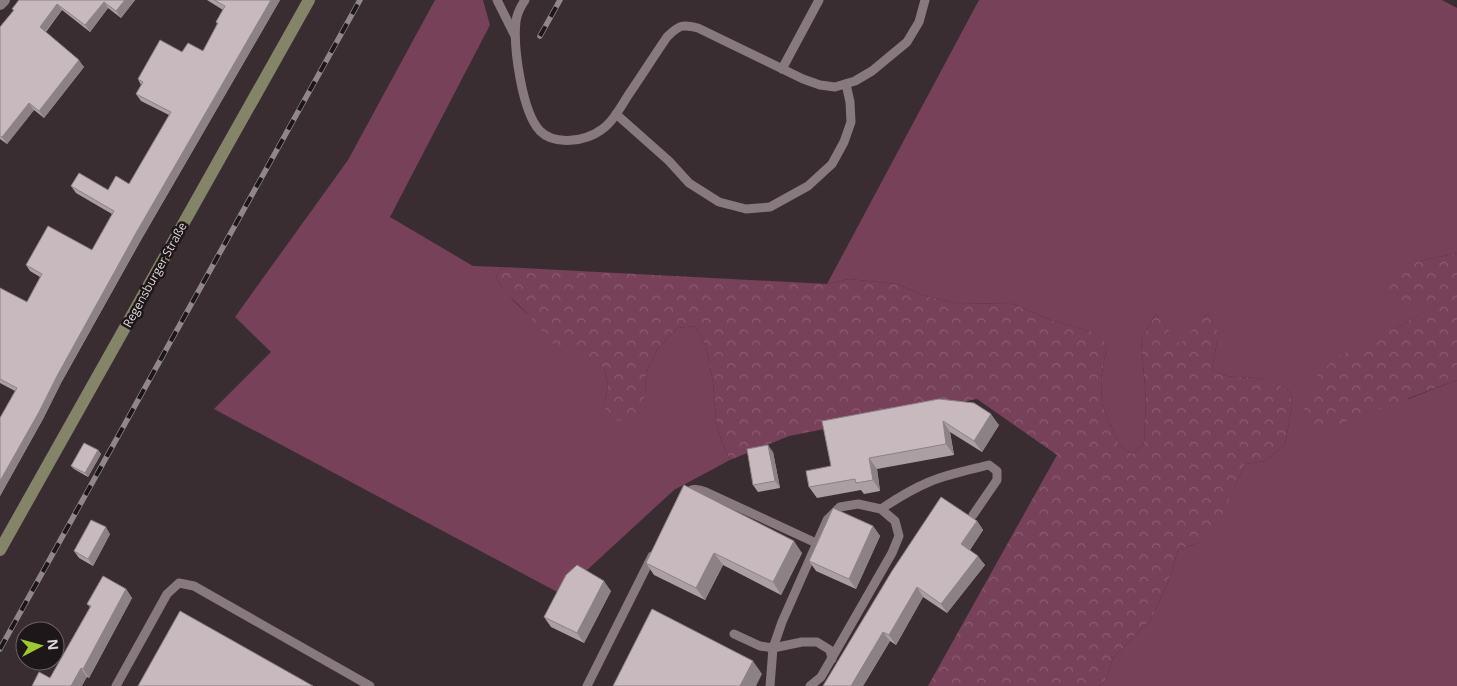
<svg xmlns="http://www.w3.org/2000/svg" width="1457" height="686" viewBox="0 0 1457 686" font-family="'Open Sans',sans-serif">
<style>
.green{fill:#774159}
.forest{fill:url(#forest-crowns)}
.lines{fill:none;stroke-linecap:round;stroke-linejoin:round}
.lane{stroke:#87797e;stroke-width:9}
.street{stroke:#87797e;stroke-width:12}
.secondary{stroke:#848468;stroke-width:12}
.rail-casing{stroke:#91878b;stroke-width:5.5}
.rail{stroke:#1d1719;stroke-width:4;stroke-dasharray:11;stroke-linecap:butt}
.wall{fill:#ac9fa4}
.shaded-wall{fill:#8c8286}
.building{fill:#c8b9bf;stroke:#8c8286}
.labels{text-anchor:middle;stroke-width:5;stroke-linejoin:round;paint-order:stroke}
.street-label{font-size:12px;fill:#ddd5d8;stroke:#1d1719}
</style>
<defs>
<pattern id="forest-crowns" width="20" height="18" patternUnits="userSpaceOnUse" patternTransform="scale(1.25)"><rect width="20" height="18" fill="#774159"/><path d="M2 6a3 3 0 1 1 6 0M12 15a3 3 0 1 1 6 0" fill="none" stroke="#8a5c70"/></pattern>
</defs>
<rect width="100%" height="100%" fill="#392d32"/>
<!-- green -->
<g class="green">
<path d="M435,0H483L490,25L390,217L473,266L501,267L496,278C512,304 535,320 558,337C573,348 587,359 604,368L608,386L604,406L645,395L646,373L657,350L677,328L695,326L706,346L713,383L716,420L721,439L730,460L674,490L561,594L214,409L271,352L235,317L348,160Z"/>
<path d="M979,0H1442L1457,8V253L1415,262L1441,303L1394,329L1408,399L1457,380V686H1099L1106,679L1113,658L1151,619L1169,580L1178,550L1200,542L1236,484L1245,464L1265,461L1285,445L1292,406L1291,393C1279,385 1268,379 1254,378C1238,376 1226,379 1212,370L1217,341V326L1208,313L1180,345L1156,314L1141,339L1146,399L1144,444L1132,454L1119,445L1102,404L1101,379L1106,350L1102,335L1051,320L1011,303L959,304L922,295L897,284L849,279L827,284Z"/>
</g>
<!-- forest -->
<g class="forest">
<path d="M1457,253V380L1332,427H1310L1304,408L1317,376L1337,357L1394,329L1440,303L1395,304L1389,296L1387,279L1415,262Z"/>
<path d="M501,267L827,284L849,279L897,284L922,295L959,304L1011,303L1051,320L1103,335L1106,350L1101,379L1102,404L1119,445L1132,454L1144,444L1146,399L1141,339L1156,314L1180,344L1208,313L1217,325V341L1212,370C1226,379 1239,376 1255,378C1269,379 1279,385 1291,393L1292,406L1285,445L1265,461L1245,464L1221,518L1200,542L1178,550L1169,580L1151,619L1113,658L1106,679L1099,686H928L1057,455L977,399L789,436L730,460L721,439L716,420L713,383L706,346L695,326L677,328L657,350L646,373L645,395L637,416L626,421L610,420L604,406L608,386L604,368L552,343L527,313L506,293L496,278Z"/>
</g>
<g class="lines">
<!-- lane -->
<g class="lane">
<path d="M497,0L515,36"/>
<path d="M525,0C521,6 517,14 516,21C513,47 522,112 540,131C555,146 586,141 601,130C613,122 621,106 629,94C642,75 654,56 667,37C679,25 682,24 698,28L803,79L820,85L835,87L855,81L872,71L907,42L919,22L925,0"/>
<path d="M782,69L819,0"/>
<path d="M616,114L669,161L689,183L719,202L746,209L770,207L808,186L832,164L844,142L851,122L850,102L846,84"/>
<path d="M684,496C691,488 696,488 706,492L816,543"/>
<path d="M881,509C896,499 912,489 929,482C948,474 969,470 989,465L997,471V480L973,515"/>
<path d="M734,634L760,646L773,648L802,642H817L830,650L832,659"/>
<path d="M116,686L167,594L179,583L194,586L370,686"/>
<path d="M587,686L652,556"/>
<path d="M770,686L773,648L782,622L827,520L840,507L858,504L881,509L895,521L899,536L892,553L821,677L810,686"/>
</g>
<!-- street -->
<path class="street" d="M0,4L4,0"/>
<!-- secondary -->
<path class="secondary" d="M0,550L309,0"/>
<!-- rail casing -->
<g class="rail-casing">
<g id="rail">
<path d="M540,36L560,0"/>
<path d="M0,649L360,0"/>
</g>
</g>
<!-- rail -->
<use href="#rail" class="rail"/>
</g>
<!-- wall -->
<g class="wall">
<path d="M19,0H135L121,18L108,8L90,32L62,10L46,32L84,67L44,118L34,110L7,144L0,139V27L14,11L12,9Z"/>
<path d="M207,0H280L141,240L61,383L43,419L0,496V418L15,391L0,383V288L27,302L40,277L30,271L26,265L92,250L112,214L76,193L71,186L108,190L129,184L169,115L141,101L136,94L141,85L138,79L182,52L203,51L217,24L216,22L223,10Z"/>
<path d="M939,399L999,425L982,452L950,432L954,455L877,469L880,491L864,494L861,490L817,498L809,487L831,466Z"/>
<path d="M98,450L101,454L88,477L74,469L71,466Z"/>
<path d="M773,452L780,488L758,492L753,485Z"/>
<path d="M683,486L802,553L781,595L723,565L705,600L654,575L646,563Z"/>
<path d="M977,521L983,530L970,550L985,565L947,613L923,597L896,645L890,641L863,686L892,571Z"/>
<path d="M873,526L880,536L856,589L816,571L809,561Z"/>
<path d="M110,534L93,566L79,558L74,551Z"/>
<path d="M126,589L132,598L89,678L87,677L50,678L90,607L87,604Z"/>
<path d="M611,591L584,643L551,627L544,617Z"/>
</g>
<!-- shaded-wall -->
<g class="shaded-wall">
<path d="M125,0H135L121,18L116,11Z"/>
<path d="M271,0H280L141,240L61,383L43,419L0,496V481L57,376L136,233Z"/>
<path d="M104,2L108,8L90,32L85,25Z"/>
<path d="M57,4L62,10L44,33L40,27Z"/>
<path d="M79,60L84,67L44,118L39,111Z"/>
<path d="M29,103L34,110L7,144L2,137Z"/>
<path d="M991,414L999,425L982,452L974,441Z"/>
<path d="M943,421L950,432L954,455L946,444Z"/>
<path d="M768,445L773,452L780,488L775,481Z"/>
<path d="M98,450L101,454L88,477L85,473Z"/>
<path d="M869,458L877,469L880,491L873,480Z"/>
<path d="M977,521L983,530L967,554L961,544Z"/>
<path d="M873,526L880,536L856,589L849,579Z"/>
<path d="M106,527L110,534L93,566L88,559Z"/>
<path d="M794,541L802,553L781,595L773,582Z"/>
<path d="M714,553L723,565L705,600L696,588Z"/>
<path d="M978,556L985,565L947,613L941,604Z"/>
<path d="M604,581L611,591L584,643L577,633Z"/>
<path d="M917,587L923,597L896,645L889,635Z"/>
<path d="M126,589L132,598L89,678L83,669Z"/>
<path d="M883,632L890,641L863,686H851Z"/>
<path d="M753,661L762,674L756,686H740Z"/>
<path d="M81,668L87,677L82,686H71Z"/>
</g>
<!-- building -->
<g class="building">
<path d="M19,0H125L116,11L104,2L85,25L57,4L40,27L79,60L39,111L29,103L2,137L0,136V27L14,10L12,9Z"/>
<path d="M214,0H271L136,233L57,376L39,412L0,481V418L17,388L0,379V288L27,302L42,274L26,265L48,226L92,250L114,211L71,186L79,173L108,190L116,176L129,184L171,112L136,94L143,82L138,79L160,40L182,52L188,43L203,51L218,23L216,22L225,6Z"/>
<path d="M939,399L974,403L991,414L974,441L943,421L946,444L869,458L873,480L856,483L855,479L809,487L806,471L831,466L822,421Z"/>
<path d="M84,443L98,450L85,473L71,466Z"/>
<path d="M768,445L775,481L753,485L747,449Z"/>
<path d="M684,485L794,541L773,582L714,553L696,588L646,563Z"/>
<path d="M941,497L977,521L961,544L978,556L941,604L917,587L889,635L883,632L851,686H823L892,571Z"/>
<path d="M833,508L873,526L849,579L809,561Z"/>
<path d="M91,520L106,527L88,559L74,551Z"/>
<path d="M577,565L604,581L577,633L544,617L566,575Z"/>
<path d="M103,576L126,589L83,669L81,668L71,686H32L39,672L50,678L91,606L87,604Z"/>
<path d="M652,609L753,661L740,686H613Z"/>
<path d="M180,611L313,686H138Z"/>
</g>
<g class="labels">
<!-- street labels -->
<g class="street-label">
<text transform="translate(155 275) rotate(-61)" y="4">Regensburger Straße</text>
</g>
</g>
<!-- north arrow -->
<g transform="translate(40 646) rotate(84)"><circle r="24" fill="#1d1719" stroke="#6a6365"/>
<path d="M0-4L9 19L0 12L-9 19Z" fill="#9eca2e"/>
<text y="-8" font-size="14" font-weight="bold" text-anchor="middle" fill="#ddd5d8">N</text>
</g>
</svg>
